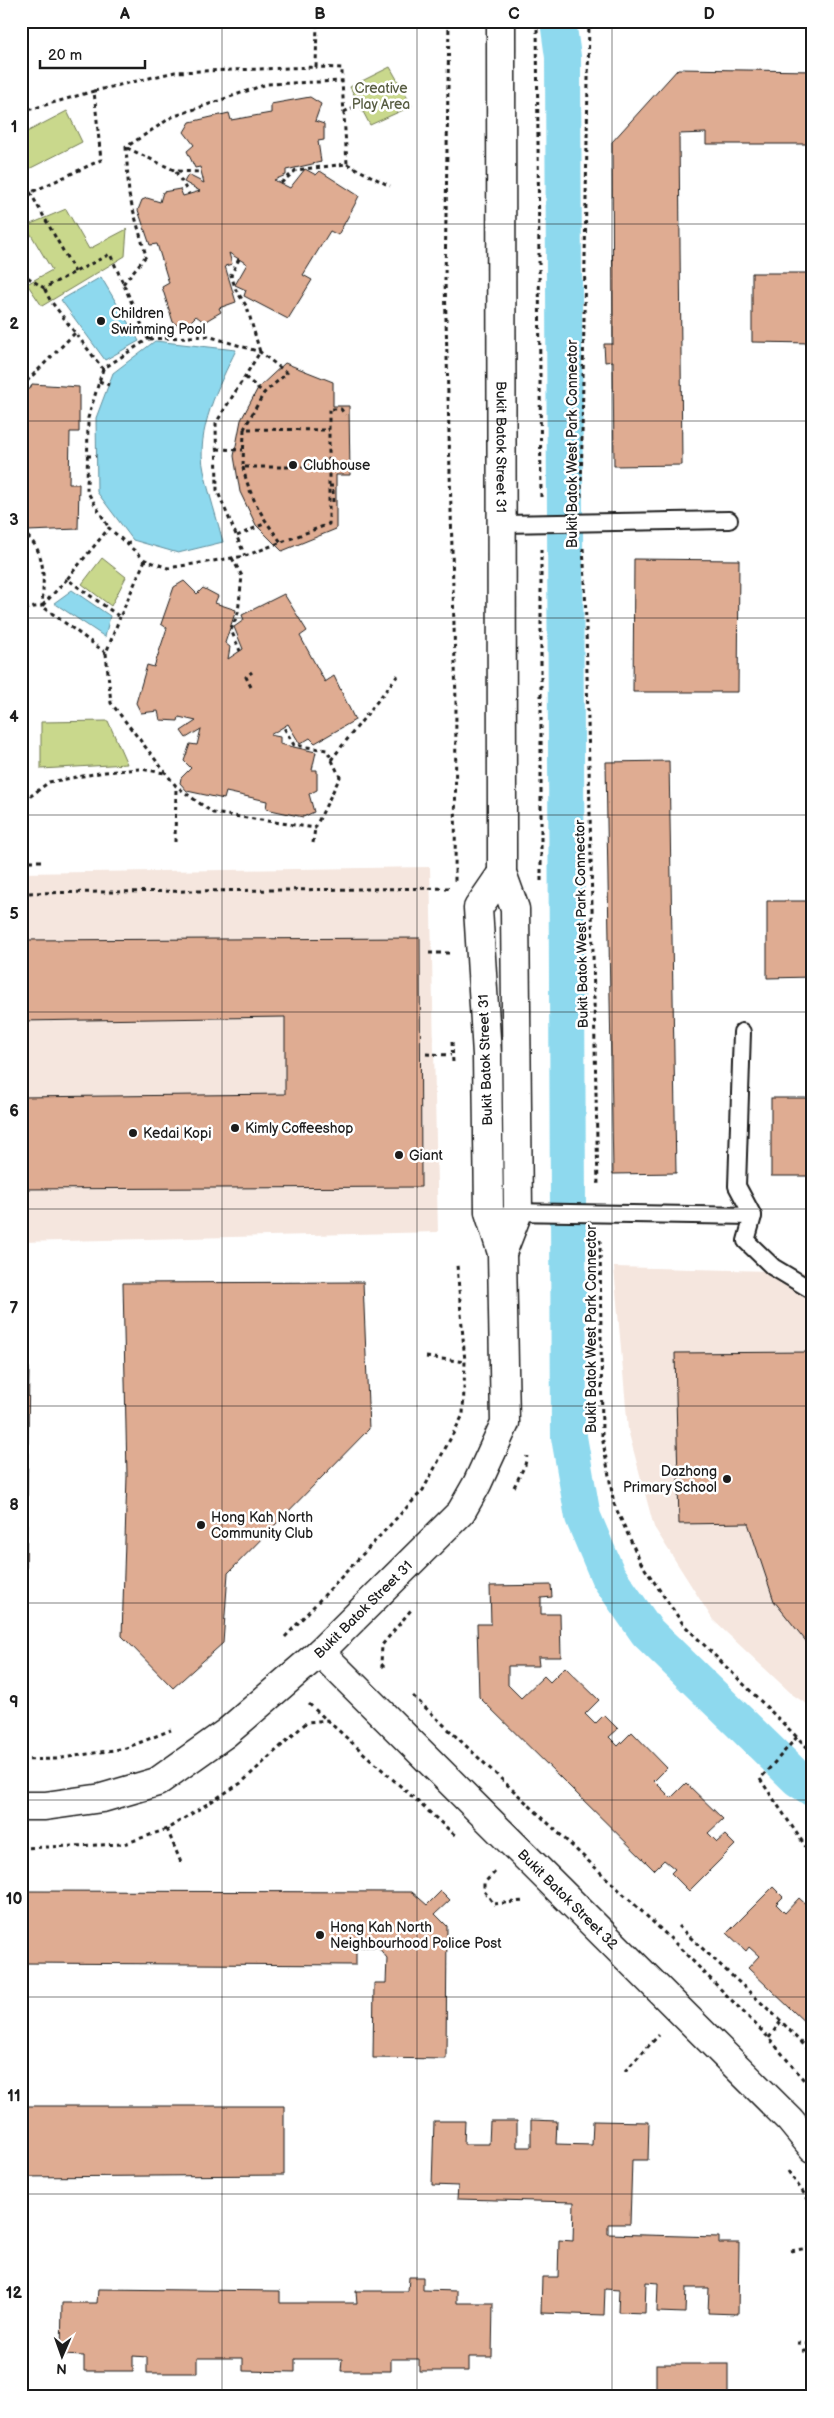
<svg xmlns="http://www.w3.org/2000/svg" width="834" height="2418" viewBox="0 0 834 2418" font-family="'Balsamiq Sans',sans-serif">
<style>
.built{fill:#f5e6de}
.green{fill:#c9d88c;stroke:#727a54}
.water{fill:#8ed9ee;stroke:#608d9a}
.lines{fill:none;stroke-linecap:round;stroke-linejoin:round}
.canal{stroke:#8ed9ee;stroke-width:36}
.building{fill:#dfac92;stroke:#1c1c1c}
.service-casing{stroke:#1c1c1c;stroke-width:20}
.minor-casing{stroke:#1c1c1c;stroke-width:31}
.path{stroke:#1c1c1c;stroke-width:3;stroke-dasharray:4 4;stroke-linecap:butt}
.service{stroke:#fff;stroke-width:16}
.minor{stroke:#fff;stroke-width:28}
.grid{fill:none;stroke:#1c1c1c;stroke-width:1;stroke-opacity:0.55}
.poi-dot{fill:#1c1c1c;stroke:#fff;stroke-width:2}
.labels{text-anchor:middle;stroke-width:5;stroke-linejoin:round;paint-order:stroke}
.park-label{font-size:14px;fill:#595e43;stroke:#fff}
.poi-label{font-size:14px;fill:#1c1c1c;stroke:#fff;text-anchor:start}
.street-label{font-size:14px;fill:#1c1c1c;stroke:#fff}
.neatline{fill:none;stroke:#1c1c1c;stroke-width:2}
.grid-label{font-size:16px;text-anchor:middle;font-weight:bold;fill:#1c1c1c}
</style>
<rect width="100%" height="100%" fill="#fff"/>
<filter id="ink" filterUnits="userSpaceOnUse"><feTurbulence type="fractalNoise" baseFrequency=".02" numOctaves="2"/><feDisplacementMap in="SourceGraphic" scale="10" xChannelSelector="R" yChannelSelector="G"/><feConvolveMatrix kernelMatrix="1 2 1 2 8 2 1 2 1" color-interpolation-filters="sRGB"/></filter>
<g filter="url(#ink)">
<!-- built -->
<g class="built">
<path d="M430,867L438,1232L21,1242V873Z"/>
<path d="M614,1267L813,1272V1708L793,1695L713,1620L654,1527L628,1430Z"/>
</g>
<!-- green -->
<g class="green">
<path d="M390,67L412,106L370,125L350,87Z"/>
<path d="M67,111L82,142L21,173V135Z"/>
<path d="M66,209L89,249L127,229L125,256L42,306L27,284L52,270L26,226Z"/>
<path d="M102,558L126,577L111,606L82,584Z"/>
<path d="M108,721L127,764L41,769V722Z"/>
</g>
<!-- water -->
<g class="water">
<path d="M101,277L139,341L105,360L61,300Z"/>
<path d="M155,341L236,350C219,385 195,431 204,471C209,495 217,518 223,542L178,553L133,540L97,492L96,418L113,373Z"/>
<path d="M72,590L110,616L105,637L54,603Z"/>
</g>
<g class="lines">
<!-- canal -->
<path class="canal" d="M559,28L563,57L569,1437L583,1517L608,1576L647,1632L798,1779L813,1789"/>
</g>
<!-- building -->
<g class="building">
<path d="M678,69L813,71V144H706V133L679,134L682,465L614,466L613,361L605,362L604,344H613L612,142Z"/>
<path d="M310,97L321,104L315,121L324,124V140L318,141L321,162L286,170V175L274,180L290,188L305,169L316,175L320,171L359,196L354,206L338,235L330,231L303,275L312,280L288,319L244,296L246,290L235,285L247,264L229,253L232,264L225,266L236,302L219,308L221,312L204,322L196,316L183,329L173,322L162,287L169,283L157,244L150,245L138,210L142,200L147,198L160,202L163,192L180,189L183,196L200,191L184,182L188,175L204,183L200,167L195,168L187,151L194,145L184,132L190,122L229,113L231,120L271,113V104Z"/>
<path d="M752,273H813V343L752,342Z"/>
<path d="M285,363L333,382V406H349L350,475H336V529L282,551L256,525L240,492L234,456L241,420L258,388Z"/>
<path d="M32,384L79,387V432H70L69,484H79L78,529L28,531L26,524L21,525V390L30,389Z"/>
<path d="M634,559L739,560L738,692H633Z"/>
<path d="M184,581L197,594L203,588L218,596L215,603L236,610L225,643L230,647L228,659L243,649L234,627L244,620L242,615L284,594L307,631L300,636L325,682L334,676L355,720L315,743L310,738L300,744L288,724L270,735L280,737V744L316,752L312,770H317V790L309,794L314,812L303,817L266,809L267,801L226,792L224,799L187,791L180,783L181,778L191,768L184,761L190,744L197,745L201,729L186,738L181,731L196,721L179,717L178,721L160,720L158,711L141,713L136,703L147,665L154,667L167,628L161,624L174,587Z"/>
<path d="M669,761L676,1173L613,1174L606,762Z"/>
<path d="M767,901H813V977L767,978Z"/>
<path d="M420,938L421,1187L21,1189V1097L285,1094V1017L21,1021V940Z"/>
<rect x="771" y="1098" width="42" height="78"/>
<path d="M363,1282L369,1429L228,1573L223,1643L173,1688L122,1636L127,1476L123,1283Z"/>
<path d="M21,1344L29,1368L24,1719H21Z"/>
<path d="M813,1352V1650L774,1601L748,1523L679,1524L675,1353Z"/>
<path d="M551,1585L552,1597L541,1598V1614H560L561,1657H538L539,1666H508V1685L521,1698L544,1676L550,1682L565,1667L599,1700L585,1714L595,1724L604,1715L618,1729L609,1737L618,1746L632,1732L667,1768L654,1781L671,1798L686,1783L723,1819L708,1833L717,1842L725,1835L735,1845L689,1891L671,1873L675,1869L664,1860L654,1870L479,1697L477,1624H491L490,1586Z"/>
<path d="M773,1887L783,1897L776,1904L785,1913L799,1898L813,1911V2030L748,1968L759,1956L749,1947L746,1951L727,1933Z"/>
<path d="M21,1891L412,1892L427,1905L441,1891L450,1900L435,1914L447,1926L446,2059L373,2058L374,1983H386L387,1958L378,1947H356V1965L21,1963Z"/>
<path d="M21,2106H284V2175L21,2177Z"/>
<path d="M531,2120L557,2121L556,2144L592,2145L593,2121L649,2122L648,2160H632L630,2224H608V2234L719,2237V2243H739L738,2314L708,2313L709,2288H686L685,2313L657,2312L658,2283L646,2282L645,2313L618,2312L619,2290L605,2289L604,2315L541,2313L542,2277H558L559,2240L573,2241L574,2202L457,2199L458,2186L432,2185L434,2121H465L464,2144H489L490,2121H517V2147H531Z"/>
<path d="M409,2277H423V2290L457,2291V2303H493L492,2357H469V2371H419V2359H391V2371H341L342,2359H295V2372L243,2371V2358H197V2373H147V2357L133,2356V2371H84V2356L61,2355L62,2303H97L98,2289L280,2291V2303H357L356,2291H408Z"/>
<rect x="656" y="2364" width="72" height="33"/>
</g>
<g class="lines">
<!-- service casing -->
<g class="service-casing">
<g id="service">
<path d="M501,524L729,520"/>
<path d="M742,1032L737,1186L753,1216L746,1241L773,1267L813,1291"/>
<path d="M510,1212L753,1216"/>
</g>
</g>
<!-- minor casing -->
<g class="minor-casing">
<g id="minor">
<path id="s1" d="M501,21L502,843V873L515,909L518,1212L502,1253"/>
<path id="s2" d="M320,1652L790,2120L813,2148"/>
<path id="s3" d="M21,1806H45L102,1798L157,1782L226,1733L320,1652L461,1512L477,1484L505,1423L502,1253L489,1212L487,1055L478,908L502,873"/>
</g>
</g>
<!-- path -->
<g class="path">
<path d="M449,21L445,280L456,702L455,883"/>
<path d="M537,21L541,498"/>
<path d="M94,91L175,72L316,67L317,21"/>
<path d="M21,112L94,91L101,160L21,197"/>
<path d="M344,112L360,104"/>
<path d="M127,148L176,171L201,172"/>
<path d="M347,164L390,186"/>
<path d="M176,172L189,194"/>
<path d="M281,183L296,170L347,164L342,81"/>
<path d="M30,192L75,272"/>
<path d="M239,259L231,275L236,290L247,307L260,352L216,423L217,490L245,556"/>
<path d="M21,273L44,288L110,254L148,339L103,369L50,300L44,288"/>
<path d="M123,284L146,256L129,195L126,147L172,117L267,84L342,81V68L316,67"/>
<path d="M149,339L208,336L260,352L287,373L264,393L244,429"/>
<path d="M103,369L88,418L87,491L109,528"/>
<path d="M245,377L264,393"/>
<path d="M99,381L109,385"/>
<path d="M21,387L75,333"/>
<path d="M217,449L243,450"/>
<path d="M87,456H96"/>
<path d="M243,467C249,496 263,519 281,542"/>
<path d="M329,467H243L244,429L329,430"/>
<path d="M329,486H333V502"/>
<path d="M581,497L589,21"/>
<path d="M21,531C47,549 44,577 42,606L21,609"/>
<path d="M237,536L266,523"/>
<path d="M127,545L133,540"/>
<path d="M583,548L585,580L598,1186"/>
<path d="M541,549V883"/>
<path d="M232,558L242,576L238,613L231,630L240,651"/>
<path d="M145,560L120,617L67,579L109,528L145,560L168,568L245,556L329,524V409H341L345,415"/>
<path d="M67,579L42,606L106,653L120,617"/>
<path d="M106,653L111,703L176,786L213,813L315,828L340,777L327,750L294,745L283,726"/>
<path d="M251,687L246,677L252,672"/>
<path d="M331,760L398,675"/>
<path d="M21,809L23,802L49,782L105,772L140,769L165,773"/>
<path d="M175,842L176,787"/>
<path d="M313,843L315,828"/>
<path d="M21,861H45"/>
<path d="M21,893L452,888"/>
<path d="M429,953H449"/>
<path d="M452,1042L453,1063"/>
<path d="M426,1054L451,1055"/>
<path d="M600,1240L602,1436L614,1504L641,1563L683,1624L813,1753"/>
<path d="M426,1357L465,1362"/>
<path d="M514,1487L525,1465L527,1456"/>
<path d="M285,1637L423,1490L463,1415L465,1362L457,1265"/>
<path d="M384,1667L381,1664L382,1645L411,1610"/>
<path d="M413,1696L669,1937L769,2038L813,2091"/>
<path d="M309,1704L457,1837"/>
<path d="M797,1737L760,1779L810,1853"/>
<path d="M21,1760L56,1759L126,1748L171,1730"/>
<path d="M167,1829L182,1865"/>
<path d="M21,1848L124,1844L167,1829L241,1783L307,1722L328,1720"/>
<path d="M495,1872L484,1883V1891L494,1904L524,1901"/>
<path d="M678,1926L781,2021L813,2056"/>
<path d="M769,2038L781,2021"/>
<path d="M625,2071L659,2035"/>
<path d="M788,2171L813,2206"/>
<path d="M791,2251L813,2247"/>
<path d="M797,2343L813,2344"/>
<path d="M803,2351H813"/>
</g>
<!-- service -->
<use href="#service" class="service"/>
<!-- minor -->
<use href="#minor" class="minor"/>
</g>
</g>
<!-- grid -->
<path class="grid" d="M222,21V2397M417,21V2397M612,21V2397M21,224H813M21,421H813M21,618H813M21,815H813M21,1012H813M21,1209H813M21,1406H813M21,1603H813M21,1800H813M21,1997H813M21,2194H813"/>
<!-- markers -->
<g class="poi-dot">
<circle cx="101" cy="321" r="5"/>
<circle cx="293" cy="465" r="5"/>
<circle cx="235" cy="1128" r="5"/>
<circle cx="133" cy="1133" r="5"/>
<circle cx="399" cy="1155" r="5"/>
<circle cx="727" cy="1479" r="5"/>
<circle cx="201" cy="1525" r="5"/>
<circle cx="320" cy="1935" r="5"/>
</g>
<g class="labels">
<!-- park labels -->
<g class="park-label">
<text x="381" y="93">Creative<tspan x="381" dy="16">Play Area</tspan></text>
</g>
<!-- poi labels -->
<g class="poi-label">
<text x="111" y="318">Children<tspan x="111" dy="16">Swimming Pool</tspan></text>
<text x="303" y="470">Clubhouse</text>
<text x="245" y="1133">Kimly Coffeeshop</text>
<text x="143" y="1138">Kedai Kopi</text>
<text x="409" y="1160">Giant</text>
<text x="717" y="1476" text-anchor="end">Dazhong<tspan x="717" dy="16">Primary School</tspan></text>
<text x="211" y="1522">Hong Kah North<tspan x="211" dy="16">Community Club</tspan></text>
<text x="330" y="1932">Hong Kah North<tspan x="330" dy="16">Neighbourhood Police Post</tspan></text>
</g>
<!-- street labels -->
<g class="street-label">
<text transform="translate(572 444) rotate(-90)" y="5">Bukit Batok West Park Connector</text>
<text dy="5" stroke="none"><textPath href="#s1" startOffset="426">Bukit Batok Street 31</textPath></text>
<text transform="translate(581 924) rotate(-91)" y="5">Bukit Batok West Park Connector</text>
<text transform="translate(485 1060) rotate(-92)" y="5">Bukit Batok Street 31</text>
<text transform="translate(591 1329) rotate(-90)" y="5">Bukit Batok West Park Connector</text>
<text dy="5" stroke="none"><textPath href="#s3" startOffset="408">Bukit Batok Street 31</textPath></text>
<text dy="5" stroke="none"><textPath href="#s2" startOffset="350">Bukit Batok Street 32</textPath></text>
</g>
</g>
<!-- margin -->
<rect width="834" height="2418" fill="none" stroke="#fff" stroke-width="55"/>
<!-- north arrow -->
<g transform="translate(62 2356) rotate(182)" stroke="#ffffff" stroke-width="4" paint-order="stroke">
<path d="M0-4L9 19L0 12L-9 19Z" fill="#1c1c1c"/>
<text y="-8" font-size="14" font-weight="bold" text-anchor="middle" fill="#1c1c1c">N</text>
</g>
<!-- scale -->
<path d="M40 60v8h105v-8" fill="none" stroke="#1c1c1c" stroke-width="2.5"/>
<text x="48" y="60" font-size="15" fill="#1c1c1c" stroke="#ffffff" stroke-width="4" paint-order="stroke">20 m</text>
<rect x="28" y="28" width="778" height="2362" class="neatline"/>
<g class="grid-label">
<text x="125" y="19">A</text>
<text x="320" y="19">B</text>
<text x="514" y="19">C</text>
<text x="709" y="19">D</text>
<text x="14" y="132">1</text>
<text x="14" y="329">2</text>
<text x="14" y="525">3</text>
<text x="14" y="722">4</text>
<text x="14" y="919">5</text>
<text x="14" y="1116">6</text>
<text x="14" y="1313">7</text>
<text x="14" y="1510">8</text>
<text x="14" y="1707">9</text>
<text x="14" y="1904">10</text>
<text x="14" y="2101">11</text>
<text x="14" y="2298">12</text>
</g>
</svg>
